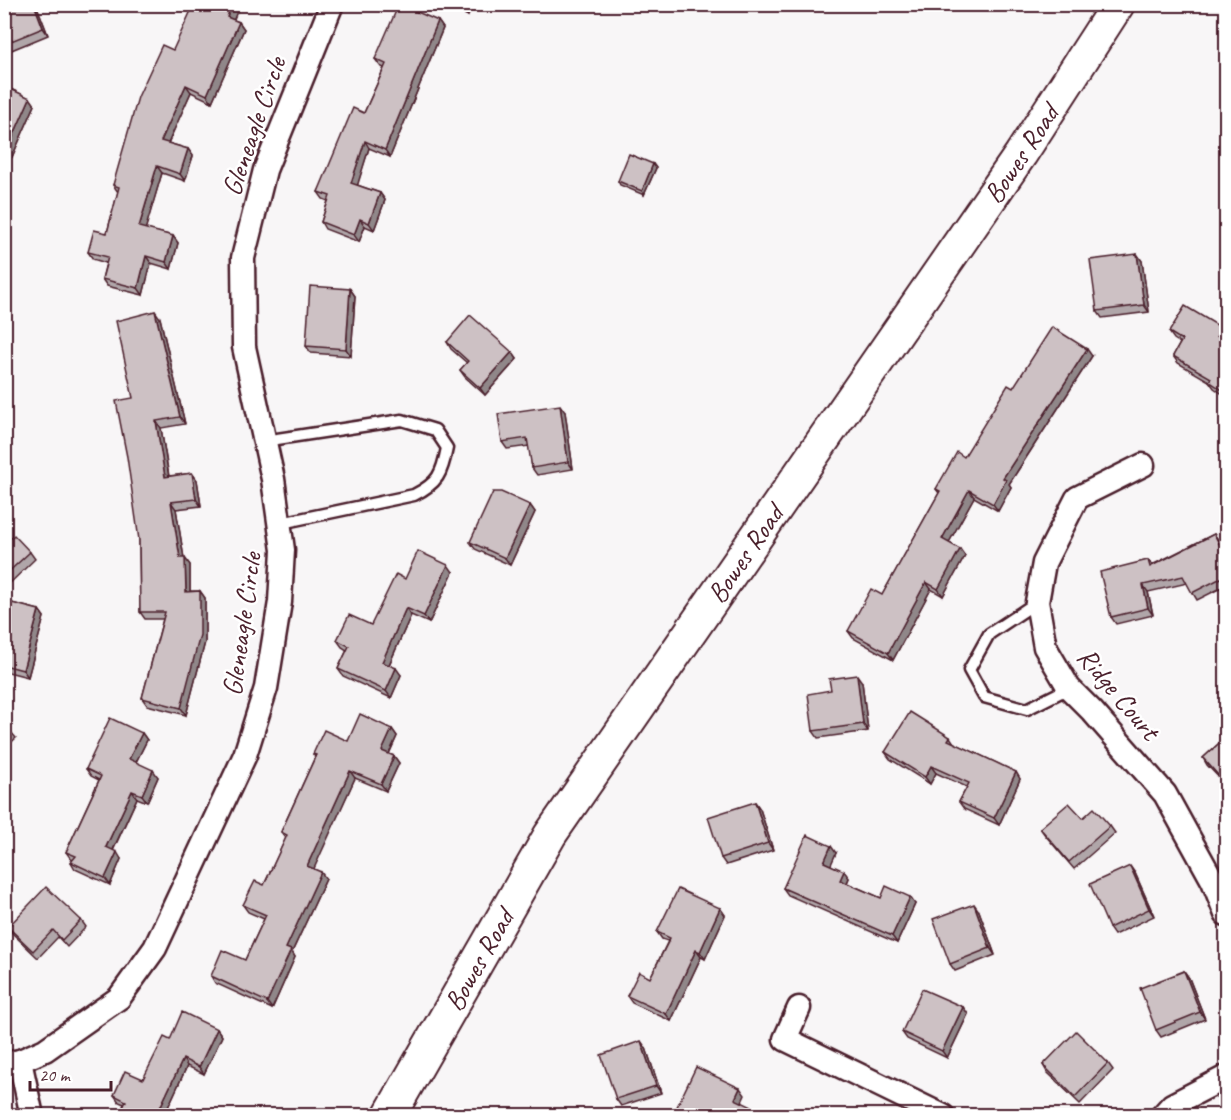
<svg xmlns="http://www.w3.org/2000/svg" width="1231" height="1120" viewBox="0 0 1231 1120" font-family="Caveat,sans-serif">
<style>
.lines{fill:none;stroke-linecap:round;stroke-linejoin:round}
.service-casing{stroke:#4a1f2b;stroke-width:15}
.minor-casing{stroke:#4a1f2b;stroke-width:27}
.secondary-casing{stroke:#4a1f2b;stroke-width:36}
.service{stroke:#fff;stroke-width:10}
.minor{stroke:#fff;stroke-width:22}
.secondary{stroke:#fff;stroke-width:32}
.wall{fill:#b0a6a9;stroke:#4a1f2b;stroke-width:1.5}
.shaded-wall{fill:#908789;stroke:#4a1f2b;stroke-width:1.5}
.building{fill:#cdc1c4;stroke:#4a1f2b;stroke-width:1.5}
.labels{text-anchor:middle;stroke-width:5;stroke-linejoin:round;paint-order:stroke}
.street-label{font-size:28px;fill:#4a1f2b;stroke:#fff}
</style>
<rect width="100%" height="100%" fill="#f8f6f7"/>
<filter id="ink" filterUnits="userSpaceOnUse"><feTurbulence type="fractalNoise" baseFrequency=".0167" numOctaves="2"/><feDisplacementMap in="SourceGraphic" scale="12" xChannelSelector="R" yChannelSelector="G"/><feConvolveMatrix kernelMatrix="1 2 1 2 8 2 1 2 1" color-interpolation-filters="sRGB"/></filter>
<g filter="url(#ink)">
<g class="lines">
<!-- service casing -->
<g class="service-casing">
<g id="service">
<path d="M264,441L402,420L435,430L447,448C442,474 438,483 414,495L281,523"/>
<path d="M1037,602L989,634L969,670L984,697L1027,709L1069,688"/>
</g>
</g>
<!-- minor casing -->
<g class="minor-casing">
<g id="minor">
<path d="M1143,465L1077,498L1044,563L1037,602L1045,647L1069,688L1092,711L1165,794L1213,881L1226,914"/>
<path d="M799,1008L785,1039L943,1116"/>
<path d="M20,1061L32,1116"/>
<path d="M4,1064L20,1061L45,1050L119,998L155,948L245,755L266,688L280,602L283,550L273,479L244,347L243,258L265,170L332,4"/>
<path d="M1162,1116L1172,1105L1226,1077"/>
</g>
</g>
<!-- secondary casing -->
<g class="secondary-casing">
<g id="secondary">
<path id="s1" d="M389,1116L550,835L1021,154L1118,4"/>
</g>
</g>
<!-- service -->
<use href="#service" class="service"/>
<!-- minor -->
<use href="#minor" class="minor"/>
<!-- secondary -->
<use href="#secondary" class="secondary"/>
</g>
<!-- wall -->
<g class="wall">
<path d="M36,4L48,35L9,51L4,45Z"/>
<path d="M240,4L233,20L239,22L244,29L212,102L191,92L168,143L188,149L193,156L185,181L162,173L145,229L173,236L178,243L171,269L151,263L143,295L107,286L102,279L106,263L93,259L88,252L107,233L118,192L113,185L173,50Z"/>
<path d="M443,4H473L468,16Z"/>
<path d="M438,21L443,28L390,157L369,148L357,185L380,193L385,200L374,230L365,226L359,242L325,229L321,222L328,201L323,199L318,192L364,113L384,68L380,66L375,59Z"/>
<path d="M4,86L30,98L35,105L12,157L4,153Z"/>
<path d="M653,164L656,168L644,195L620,185L618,181Z"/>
<path d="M1137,254L1142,261L1149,312L1102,318L1097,311Z"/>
<path d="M350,289L355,296L351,356L311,353L306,346Z"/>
<path d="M160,318L185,424L161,428L169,476L192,473L197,480L201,506L176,509L184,558L190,565V591H200L205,598V642L186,715L147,705L142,698L163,619H145L140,612L139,540L133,398Z"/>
<path d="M1222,328L1227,335L1223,341L1227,343V397L1214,388L1209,381L1178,363L1173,356L1180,343L1174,339L1169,332Z"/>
<path d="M447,342L512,352L517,359L485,395L465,377L460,370L467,363L451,349Z"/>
<path d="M1092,356L1009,484L1011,487L998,511L974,497L949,542L965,556L943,596L931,589L893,660L853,638L848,631L882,595L939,493L936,489L964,457L1013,388Z"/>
<path d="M565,412L573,469L537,475L532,468L529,446L507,449L502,442Z"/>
<path d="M530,505L535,512L510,565L475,549L470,542Z"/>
<path d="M4,530L11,538L30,552L35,559L6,587L4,585Z"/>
<path d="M1214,534L1219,541L1227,556V585L1197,600L1187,583L1148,592L1153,615L1116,624L1111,617L1148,560L1152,565Z"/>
<path d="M453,572L429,623L411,615L389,665L401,675L391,698L343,676L338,669L347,650L342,647L337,640L371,625L405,579Z"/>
<path d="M4,601L39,610L44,617L28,677L4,671Z"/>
<path d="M862,682L868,731L818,738L813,731L831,690Z"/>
<path d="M4,724L16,738L4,749Z"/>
<path d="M392,729L397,736L389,754L394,756L399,763L386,791L355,778L313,869L326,879L292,952L295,957L272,1009L215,983L211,976L245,960L264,919L248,912L243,905L264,885L286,838L281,832L315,757L313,754L348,741Z"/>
<path d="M142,733L147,740L136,762L158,777L147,802L137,798L113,851L121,859L110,885L75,869L71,862L73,860L71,859L66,852L99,780L91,776L86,769Z"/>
<path d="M1227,736V786L1207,765L1203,758Z"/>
<path d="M950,737L954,743L1016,772L1020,779L999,825L964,809L959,802L967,787L936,773L930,784L890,759L885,752Z"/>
<path d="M755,802L760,809L773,850L726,865L721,858Z"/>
<path d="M1083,818L1110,826L1115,833L1074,869L1045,835L1040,828Z"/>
<path d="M836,853L830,865L849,878L847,883L881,898L915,904L897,943L788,895L783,888Z"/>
<path d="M1135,873L1154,916L1114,935L1109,928Z"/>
<path d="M720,908L725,915L705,959L701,957L671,1021L632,1003L627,996L650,978L668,941L662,939L657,932Z"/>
<path d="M979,911L995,955L955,971L950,964Z"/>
<path d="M81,920L86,927L67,947L58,937L38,958L13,934L8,927Z"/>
<path d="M1184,971L1189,978L1205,1019L1161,1037L1156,1030Z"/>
<path d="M963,1007L968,1014L947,1058L907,1039L902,1032Z"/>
<path d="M217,1029L222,1036L204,1074L187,1066L164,1116H119L124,1104L119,1102L114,1095L143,1079L170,1040Z"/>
<path d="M646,1048L661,1093L621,1106L616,1099Z"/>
<path d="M1108,1063L1113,1070L1080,1104L1047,1072L1043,1065Z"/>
</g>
<!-- shaded-wall -->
<g class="shaded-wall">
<path d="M34,4H36L48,35L43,28Z"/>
<path d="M232,4H240L232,24L227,17Z"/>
<path d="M465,4H473L468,16L463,9Z"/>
<path d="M438,21L443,28L390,157L385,150Z"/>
<path d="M239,22L244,29L212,102L207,95Z"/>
<path d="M186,85L191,92L166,148L161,141Z"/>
<path d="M30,98L35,105L12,157L7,150Z"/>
<path d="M365,141L369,148L356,190L351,183Z"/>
<path d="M188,149L193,156L185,181L180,174Z"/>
<path d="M653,164L656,168L644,195L642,191Z"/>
<path d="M157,166L162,173L144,234L139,227Z"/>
<path d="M380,193L385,200L374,230L369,223Z"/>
<path d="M360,219L365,226L359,242L354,235Z"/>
<path d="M173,236L178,243L171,269L166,262Z"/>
<path d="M1137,254L1142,261L1149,312L1144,305Z"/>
<path d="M146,256L151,263L143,295L138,288Z"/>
<path d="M350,289L355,296L351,356L346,349Z"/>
<path d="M155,311L160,318L185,424L180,417Z"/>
<path d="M1222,328L1227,335L1222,343L1217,336Z"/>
<path d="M1087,349L1092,356L1009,484L1011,487L998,511L993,504L1003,478Z"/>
<path d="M512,352L517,359L485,395L480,388Z"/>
<path d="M560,405L565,412L573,469L568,462Z"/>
<path d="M156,421L161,428L170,484L165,477Z"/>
<path d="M192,473L197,480L201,506L196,499Z"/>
<path d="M969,490L974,497L947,546L942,539Z"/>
<path d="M171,502L176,509L185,565L180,558Z"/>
<path d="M530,505L535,512L510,565L505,558Z"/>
<path d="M1214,534L1219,541L1227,556V559Z"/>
<path d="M960,549L965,556L943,596L938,589Z"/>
<path d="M185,558L190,565V599L186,592Z"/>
<path d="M448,565L453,572L429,623L424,616Z"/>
<path d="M926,582L931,589L893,660L888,653Z"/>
<path d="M1143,585L1148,592L1153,615L1148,608Z"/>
<path d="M200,591L205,598V642L186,715L181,708Z"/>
<path d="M406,608L411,615L387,669L382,662Z"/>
<path d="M39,610L44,617L28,677L23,670Z"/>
<path d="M396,668L401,675L391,698L386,691Z"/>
<path d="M857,675L862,682L868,731L863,724Z"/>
<path d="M392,729L397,736L387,758L382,751Z"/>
<path d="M142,733L147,740L134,766L129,759Z"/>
<path d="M394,756L399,763L386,791L381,784Z"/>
<path d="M931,766L936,773L930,784L925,777Z"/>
<path d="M153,770L158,777L147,802L142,795Z"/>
<path d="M350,771L355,778L312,873L307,866Z"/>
<path d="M1016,772L1020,779L999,825L994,818Z"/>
<path d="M132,791L137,798L111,854L106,847Z"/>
<path d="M755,802L760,809L773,850L768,843Z"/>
<path d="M831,846L836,853L829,869L824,862Z"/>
<path d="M117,852L121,859L110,885L105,878Z"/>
<path d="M1130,866L1135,873L1154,916L1149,909Z"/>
<path d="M844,871L849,878L845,887L840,880Z"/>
<path d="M321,872L326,879L292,952L295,957L272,1009L267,1002L286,948Z"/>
<path d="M910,897L915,904L897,943L892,936Z"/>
<path d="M974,904L979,911L995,955L990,948Z"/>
<path d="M720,908L725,915L705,959L700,952Z"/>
<path d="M696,950L701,957L671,1021L666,1014Z"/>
<path d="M1184,971L1189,978L1205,1019L1200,1012Z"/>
<path d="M963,1007L968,1014L947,1058L942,1051Z"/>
<path d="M217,1029L222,1036L204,1074L199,1067Z"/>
<path d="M641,1041L646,1048L661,1093L656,1086Z"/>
<path d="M183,1059L187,1066L164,1116H156Z"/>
<path d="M740,1088L745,1095L740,1106L735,1099Z"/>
</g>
<!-- building -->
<g class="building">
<path d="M4,4H34L43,28L4,44Z"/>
<path d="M194,4H232L227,17L239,22L207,95L186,85L161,141L188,149L180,174L157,166L139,227L173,236L166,262L146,256L138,288L102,279L108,257L88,252L94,230L107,233L119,187L113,185L138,97L162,45L173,50Z"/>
<path d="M399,4L438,21L385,150L365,141L351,183L380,193L369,223L360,219L354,235L321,222L330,196L318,192L353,108L364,113L386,64L375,59Z"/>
<path d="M453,4H465L463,9Z"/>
<path d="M4,86L30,98L7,150L4,149Z"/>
<path d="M629,154L653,164L642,191L618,181Z"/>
<path d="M1137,254L1144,305L1097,311L1090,260Z"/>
<path d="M310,286L350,289L346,349L306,346Z"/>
<path d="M1185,306L1222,328L1217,336L1227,343V393L1209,381L1211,378L1173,356L1182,340L1169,332Z"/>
<path d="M155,311L180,417L156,421L165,477L192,473L196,499L171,502L180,558H185L186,592L200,591V635L181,708L142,698L165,612H140L139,540L127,457L116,401L133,398L116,321Z"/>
<path d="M470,315L512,352L480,388L460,370L468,361L447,342Z"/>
<path d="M1052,327L1087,349L1003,478L1006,480L993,504L969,490L942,539L960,549L938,589L926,582L888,653L848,631L871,589L882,595L940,491L936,489L957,452L964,457L1008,385L1013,388Z"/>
<path d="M560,405L568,462L532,468L527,438L502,442L498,414Z"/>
<path d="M493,492H501L530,505L505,558L470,542Z"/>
<path d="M4,530L11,538L14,535L30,552L4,576Z"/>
<path d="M1214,534L1227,559V575L1192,593L1183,576L1143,585L1148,608L1111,617L1100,572L1148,560L1150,567Z"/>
<path d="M418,551L448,565L424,616L406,608L382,662L396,668L386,691L338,669L349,646L337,640L349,615L371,625L396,574L405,579Z"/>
<path d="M4,601L39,610L23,670L4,665Z"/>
<path d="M857,675L863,724L813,731L808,694L831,690L829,679Z"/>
<path d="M910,712L950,737L948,740L1016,772L994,818L959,802L969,783L931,766L925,777L885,752Z"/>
<path d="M360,714L392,729L382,751L394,756L381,784L350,771L307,866L321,872L286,948L291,950L267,1002L211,976L222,950L245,960L266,915L243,905L255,881L264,885L287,835L281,832L316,755L313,754L324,730L348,741Z"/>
<path d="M110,718L142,733L129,759L153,770L142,795L132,791L106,847L117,852L105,878L71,862L76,856L66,852L101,776L86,769Z"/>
<path d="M4,724L11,731L4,737Z"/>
<path d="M1227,736V785L1203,758Z"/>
<path d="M755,802L768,843L721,858L708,817Z"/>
<path d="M1069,803L1083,818L1094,808L1110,826L1069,862L1040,828Z"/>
<path d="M807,835L831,846L824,862L844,871L840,880L881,898L886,886L910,897L892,936L783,888Z"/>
<path d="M1130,866L1149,909L1109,928L1090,884Z"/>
<path d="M46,887L81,920L62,940L53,930L33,951L8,927Z"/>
<path d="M678,889L720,908L700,952L696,950L666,1014L627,996L639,972L650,978L670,938L657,932Z"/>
<path d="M974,904L990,948L950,964L933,919Z"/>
<path d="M1184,971L1200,1012L1156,1030L1140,988Z"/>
<path d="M922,989L963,1007L942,1051L902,1032Z"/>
<path d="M182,1012L217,1029L199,1067L183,1059L156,1116H119L126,1101L114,1095L125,1071L143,1079L164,1037L170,1040Z"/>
<path d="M1076,1031L1108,1063L1075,1097L1043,1065Z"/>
<path d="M641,1041L656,1086L616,1099L601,1055Z"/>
<path d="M696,1067L740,1088L735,1099L771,1116H684L675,1111Z"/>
<path d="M786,1108L801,1116H783Z"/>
</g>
</g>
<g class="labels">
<!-- street labels -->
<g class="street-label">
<text transform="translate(253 126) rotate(-71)" y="10">Gleneagle Circle</text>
<text dy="10" stroke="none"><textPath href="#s1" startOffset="1152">Bowes Road</textPath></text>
<text dy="10" stroke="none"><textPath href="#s1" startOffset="666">Bowes Road</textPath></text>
<text transform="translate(241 624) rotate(-82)" y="10">Gleneagle Circle</text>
<text transform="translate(1119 693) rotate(50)" y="10">Ridge Court</text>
<text dy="10" stroke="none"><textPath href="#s1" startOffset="180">Bowes Road</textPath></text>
</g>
</g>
<!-- margin -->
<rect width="1231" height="1120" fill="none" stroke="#fff" stroke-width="24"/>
<rect x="12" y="12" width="1207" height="1096" fill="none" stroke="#4a1f2b" stroke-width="2" filter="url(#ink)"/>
<!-- scale -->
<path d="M30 1081v9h81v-9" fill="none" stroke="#4a1f2b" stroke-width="3"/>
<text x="39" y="1081" font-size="18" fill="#4a1f2b" stroke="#ffffff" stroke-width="4.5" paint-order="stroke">20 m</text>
</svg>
